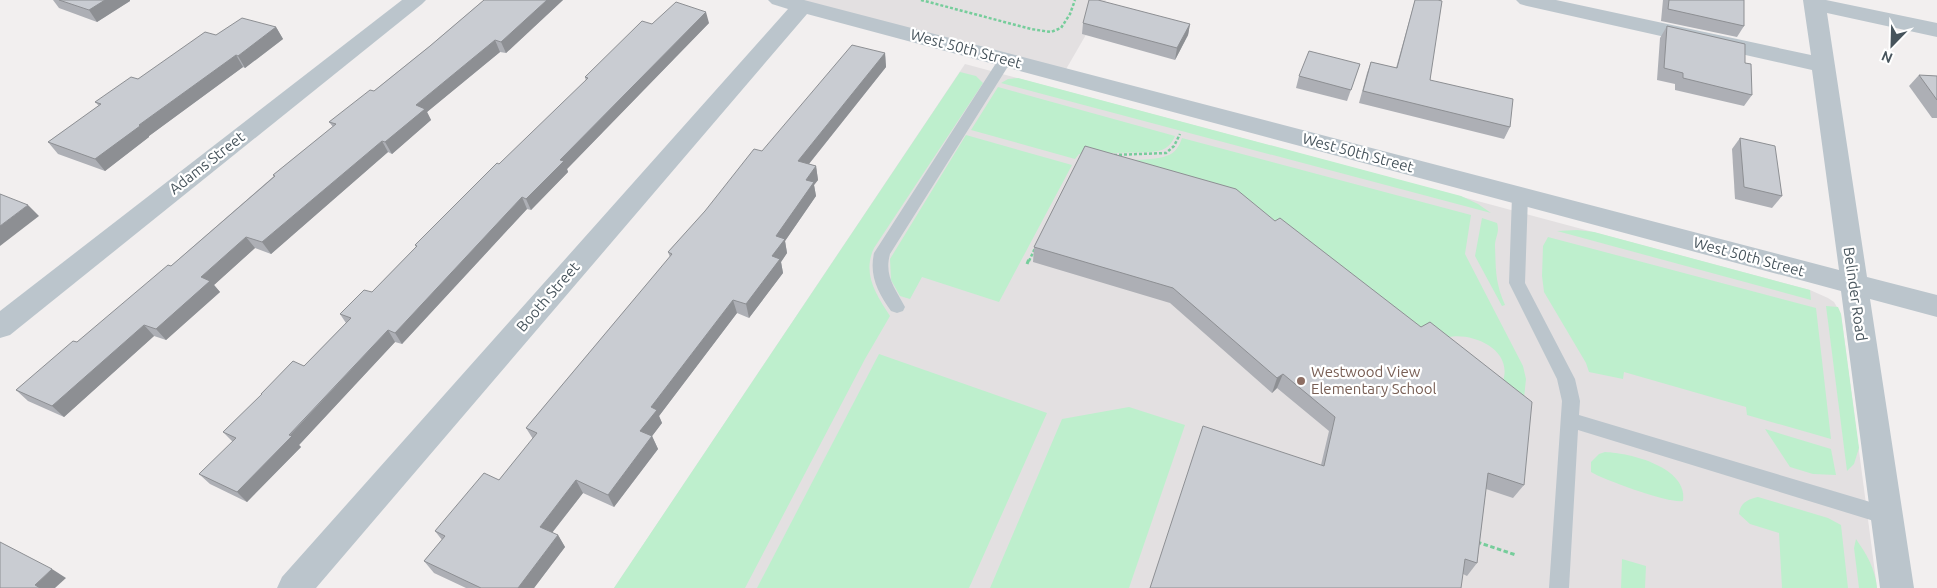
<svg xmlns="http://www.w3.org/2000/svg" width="1937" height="588" viewBox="0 0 1937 588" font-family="Ubuntu,sans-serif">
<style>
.education{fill:#e3e0e1}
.green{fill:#beefcd}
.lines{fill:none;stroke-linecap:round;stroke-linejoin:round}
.path-far1{stroke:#76cd9b;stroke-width:2.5;stroke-dasharray:3 2;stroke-linecap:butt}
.path{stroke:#76cd9b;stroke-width:3;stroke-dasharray:4.5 2.5;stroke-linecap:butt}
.lane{fill:#bbc5cc;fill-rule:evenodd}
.street{fill:#bbc5cc;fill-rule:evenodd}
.wall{fill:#adafb5}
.shaded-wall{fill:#8d8f93}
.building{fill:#c9ccd2;stroke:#8d8f93}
.education-dot{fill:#8d6e63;stroke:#fff;stroke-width:2}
.labels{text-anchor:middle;stroke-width:4.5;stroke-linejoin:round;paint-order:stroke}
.street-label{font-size:15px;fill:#47545c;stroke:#fff}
.education-label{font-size:15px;fill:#785e54;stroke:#fff;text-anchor:start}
</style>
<rect width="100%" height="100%" fill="#f2efef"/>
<!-- education -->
<g class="education">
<path d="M795,0H1106L1065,71Z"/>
<path d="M965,64L1810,290L1828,298L1834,302L1841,314L1877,588H614Z"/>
</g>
<!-- green -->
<g class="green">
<path d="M960,72L976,76L983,83L874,248C862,274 876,294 890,316L865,359L745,588H614Z"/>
<path d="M1018,78L1461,196L1478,204L1491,213L1001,83L1008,79Z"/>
<path d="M998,87L1175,136C1170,148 1163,151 1150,152L1079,154L1075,159L971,130Z"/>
<path d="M966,135L1072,165L999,302L922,277L910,299L900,296L891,280L890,259Z"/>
<path d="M1182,138L1471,215L1465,254L1523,366L1526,379L1524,398L1503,381C1514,347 1466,329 1441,339L1085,159C1105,159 1156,163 1171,154C1177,150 1180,144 1182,138Z"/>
<path d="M1482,218L1497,223C1500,233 1495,237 1495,246C1496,271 1495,282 1505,305L1502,306L1475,256Z"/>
<path d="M1577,230L1594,232L1810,290L1811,300L1557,231Z"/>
<path d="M1548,237L1816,308L1831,439L1747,415L1746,407L1624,372L1623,379L1589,372L1586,363L1544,292L1542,276L1543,246Z"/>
<path d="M1826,306L1838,307L1841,314L1859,448L1854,464L1847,471Z"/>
<path d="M879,354L1047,413L969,588H757Z"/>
<path d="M1129,407L1185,425L1129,588H990L1062,419Z"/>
<path d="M1765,429L1831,449L1836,475L1813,474L1790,467Z"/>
<path d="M1605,452C1630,453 1688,467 1683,501C1670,504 1604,480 1591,472V462L1599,454Z"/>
<path d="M1758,497L1828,518L1841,525L1848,588H1782L1779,533L1750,524L1739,514C1740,503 1748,499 1758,497Z"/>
<path d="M1856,539C1867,555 1875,568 1877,588H1859L1854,548Z"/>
<path d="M1622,559L1646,566L1645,588H1621Z"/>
</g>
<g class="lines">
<!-- path-far1 -->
<g class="path-far1">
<path d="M921,0L1031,29L1051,32L1061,28L1070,14L1075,0"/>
<path d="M1114,155L1166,153L1174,146L1180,134"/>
<path d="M1029,261L1036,246"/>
</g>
<!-- path -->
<g class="path">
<path d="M1027,264L1029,259"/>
<path d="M1477,542L1516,555"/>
</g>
<!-- lane -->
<g class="lane">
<path d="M1005,56L1012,60L890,254C884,276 895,288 905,307L903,311L897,313L891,311C878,293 869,276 874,253L1000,57Z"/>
<path d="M1520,191L1525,192L1528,196L1525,283L1575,379L1580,401L1579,415L1887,507L1894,510L1897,516L1894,522L1887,525L1578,430L1569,588H1549L1562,401L1557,379L1509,283L1512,196L1515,192Z"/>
</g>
<!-- street -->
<g class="street">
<path d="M402,0H426L422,4L10,335L0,338V311Z"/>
<path d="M768,0H804L1839,270L1812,70L1527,6L1520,4L1516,0H1556L1811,55L1803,0H1826L1937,23V37L1827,13L1867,277L1937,295V317L1870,299L1914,588H1880L1841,291L807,14L316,588H277L282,577L788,9L772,4Z"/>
</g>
</g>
<!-- wall -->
<g class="wall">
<path d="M53,0H130V1L97,22L59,8Z"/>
<path d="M484,0H563L506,53L500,52L427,112L431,120L392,154L388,152L271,254L255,248L214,285L220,292L166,340L154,336L64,417L28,401L16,390L77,342L171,266L274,176L273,175L333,127L329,122L374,91L430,46Z"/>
<path d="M1415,0H1438L1430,80L1510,127L1504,139L1359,103L1367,73L1371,62L1396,68Z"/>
<path d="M1663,0H1744V26L1737,37L1661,21Z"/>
<path d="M709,23L567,169L568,172L531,210L527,209L402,344L395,342L299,445L301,447L247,502L210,484L199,474L233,442L223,432L262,395L261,394L304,366L346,323L340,314L372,292L416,247L415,245L586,81L585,77L652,24Z"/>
<path d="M1083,23L1190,24L1188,35L1175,60L1082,34Z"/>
<path d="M1667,26L1745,63L1752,95L1744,106L1675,90V84L1657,80L1660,38Z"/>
<path d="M276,27L283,39L245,68L243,67L149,136V137L105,171L58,154L48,142L99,106L95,102L138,79L216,35Z"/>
<path d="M885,53L886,67L809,164L816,166L818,180L814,185L816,196L785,241L787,253L781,262L783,273L749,318L737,313L659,416L662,423L652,436L658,449L614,507L583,493L552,533L558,535L565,547L534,588H466L434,573L424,561L442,540L435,531L499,480L533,439L526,428L670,257L668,252L762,151Z"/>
<path d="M1360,64L1347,101L1296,88L1299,76Z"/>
<path d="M1919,75L1937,76V118H1932L1909,86Z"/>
<path d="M1740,138L1782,196L1772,208L1735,199L1732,149Z"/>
<path d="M1085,146L1524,485L1513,498L1486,489L1477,563L1467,576L1463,574L1321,465L1329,431L1277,388L1272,393L1170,303L1033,262L1034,247Z"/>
</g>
<!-- shaded-wall -->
<g class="shaded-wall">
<path d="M105,0H130V1L97,22L89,10Z"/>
<path d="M547,0H563L506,53L501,42Z"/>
<path d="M706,12L709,23L567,169L568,172L531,210L526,199L560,160Z"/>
<path d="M1190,24L1188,35L1175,60L1177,48Z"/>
<path d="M276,27L283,39L245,68L238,56Z"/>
<path d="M495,40L500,52L427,112L431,120L392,154L385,142L416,105Z"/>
<path d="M885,53L886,67L800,175L798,161Z"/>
<path d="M236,55L243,67L149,136V137L105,171L95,159L139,125Z"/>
<path d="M382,141L388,152L271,254L262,242Z"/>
<path d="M816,166L818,180L814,185L816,196L785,241L787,253L781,262L783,273L749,318L746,304L772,256L776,236L806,180Z"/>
<path d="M522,197L527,209L402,344L395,333Z"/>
<path d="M28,205L39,216L0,246V226Z"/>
<path d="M246,237L255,248L214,285L220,292L166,340L156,329L201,277Z"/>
<path d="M733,300L737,313L659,416L662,423L646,444L640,431L651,407Z"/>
<path d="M144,325L154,336L64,417L52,406Z"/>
<path d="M388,330L395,342L299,445L301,447L247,502L237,492Z"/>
<path d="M1283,374L1277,388L1272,393L1277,378Z"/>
<path d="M652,436L658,449L614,507L608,495Z"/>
<path d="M576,480L583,493L547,539L540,527Z"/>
<path d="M558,535L565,547L534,588H518Z"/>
<path d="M52,569L66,578L55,588H39L35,585Z"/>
</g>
<!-- building -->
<g class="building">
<path d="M59,0H105L89,10Z"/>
<path d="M484,0H547L501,42L495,40L416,105L425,109L385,142L382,141L262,242L246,237L201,277L210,281L156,329L144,325L52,406L16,390L73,341L77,342L168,265L171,266L275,176L273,175L336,124L329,122L370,90L374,91L430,46Z"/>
<path d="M1089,0H1098L1190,24L1177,48L1083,23Z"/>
<path d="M1415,0H1438L1442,1L1430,80L1513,99L1510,127L1363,91L1371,62L1397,68Z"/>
<path d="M1669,0H1744V26L1668,9Z"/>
<path d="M676,2L706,12L560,160L564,161L526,199L522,197L395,333L388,330L289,435L292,436L237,492L199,474L236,438L223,432L262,394H261L293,361L304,366L351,318L340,314L364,290L372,292L417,246L415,245L497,163L499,164L588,78L585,77L642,21L652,24Z"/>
<path d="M242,18L276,27L238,56L236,55L139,125L140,126L95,159L48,142L101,104L95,102L131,77L138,79L205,32L216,35Z"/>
<path d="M1667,26L1745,44V63L1751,64L1752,95L1683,78V73L1664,68Z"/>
<path d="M852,45L885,53L798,161L816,166L806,180L814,182L776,236L785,239L772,256L780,259L746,304L733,300L651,407L657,410L640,431L652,436L608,495L576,480L540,527L558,535L518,588H481L424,561L445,536L435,531L484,473L499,480L537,433L526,428L672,254L668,252L705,211L754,149L762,151Z"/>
<path d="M1309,51L1360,64L1351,90L1299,76Z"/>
<path d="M1919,75L1937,76V100Z"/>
<path d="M1740,138L1775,146L1782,196L1744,187Z"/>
<path d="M1085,146L1236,189L1275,221L1280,218L1421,327L1430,322L1532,402L1524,485L1488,473L1477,563L1465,559L1461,588H1150L1203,426L1324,466L1335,417L1283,374L1277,378L1173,288L1034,247Z"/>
<path d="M0,194L28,205L0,226Z"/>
<path d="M0,542L52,569L35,585L40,588H0Z"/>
</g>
<!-- markers -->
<circle class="education-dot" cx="1301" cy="381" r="5"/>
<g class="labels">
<!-- street labels -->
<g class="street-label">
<text transform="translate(966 49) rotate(15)" y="5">West 50th Street</text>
<text transform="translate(1358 153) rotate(15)" y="5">West 50th Street</text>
<text transform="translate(207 163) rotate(-38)" y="5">Adams Street</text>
<text transform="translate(1749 257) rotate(15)" y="5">West 50th Street</text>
<text transform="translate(1855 294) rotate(82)" y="5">Belinder Road</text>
<text transform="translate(548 297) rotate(-49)" y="5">Booth Street</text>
</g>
<!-- education labels -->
<g class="education-label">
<text x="1311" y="377">Westwood View<tspan x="1311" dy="17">Elementary School</tspan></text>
</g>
</g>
<!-- north arrow -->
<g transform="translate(1892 45) rotate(203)" stroke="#ffffff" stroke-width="4" paint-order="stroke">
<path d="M0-4L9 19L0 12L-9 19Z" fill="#47545c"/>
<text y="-8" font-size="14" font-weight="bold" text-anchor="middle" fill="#47545c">N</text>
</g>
</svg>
